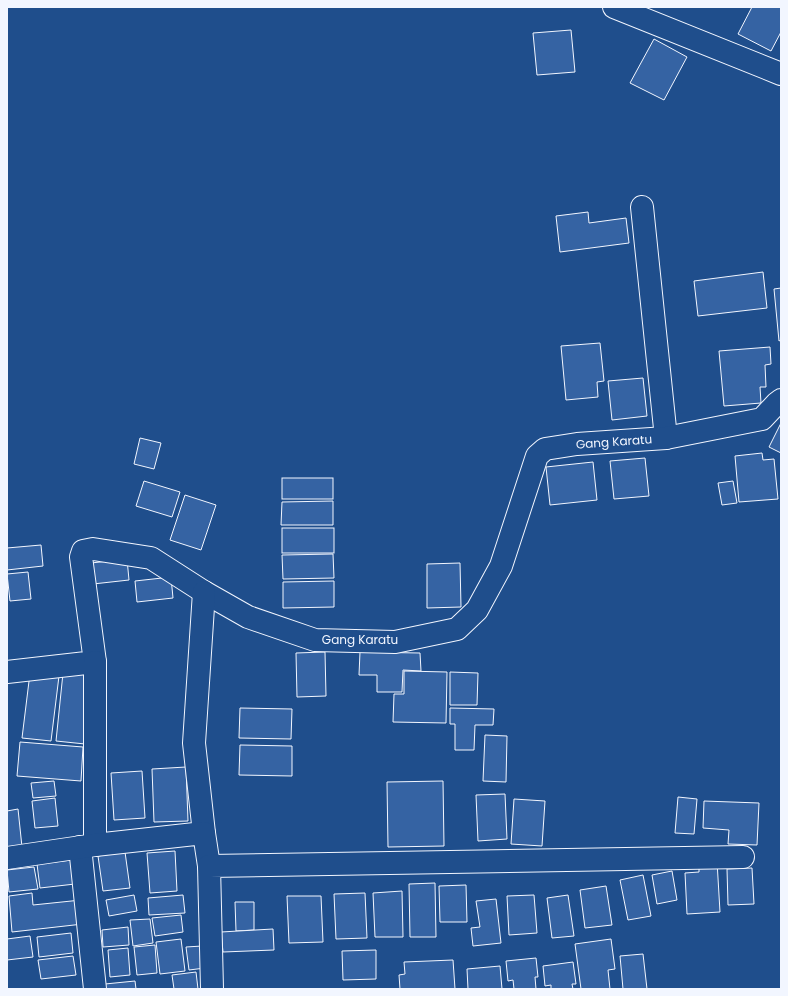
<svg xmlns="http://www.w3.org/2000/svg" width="788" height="996" viewBox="0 0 788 996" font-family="Poppins,sans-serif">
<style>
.building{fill:#3563a3;stroke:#f2f6ff}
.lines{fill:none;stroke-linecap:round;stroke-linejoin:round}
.street-casing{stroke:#f2f6ff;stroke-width:24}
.street{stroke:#1f4e8c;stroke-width:22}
.labels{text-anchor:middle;stroke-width:3;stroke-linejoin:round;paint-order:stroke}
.street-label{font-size:12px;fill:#f2f6ff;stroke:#1f4e8c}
</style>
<rect width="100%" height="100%" fill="#1f4e8c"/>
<!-- building -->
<g class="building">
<path d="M752,7H781V32L771,51L738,34Z"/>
<path d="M571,30L575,72L537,75L533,33Z"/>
<path d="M654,39L687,57L664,100L630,83Z"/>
<path d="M588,212L589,223L626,218L629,243L560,252L556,216Z"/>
<path d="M763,272L767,308L698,316L694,281Z"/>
<path d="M781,288V340L779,341L774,289Z"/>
<path d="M600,343L604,381L597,382L598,397L566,400L561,346Z"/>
<path d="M770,347L771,364L765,365L766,387H760L761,403L724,406L719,351Z"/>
<path d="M643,378L647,416L612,420L608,381Z"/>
<path d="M781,423V453L769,447Z"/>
<path d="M140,438L161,443L154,469L134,464Z"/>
<path d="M762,453L763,460L774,459L778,499L739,502L735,456Z"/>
<path d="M645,458L649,496L614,499L610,461Z"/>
<path d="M593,462L597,500L550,505L546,467Z"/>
<rect x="282" y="478" width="51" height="21"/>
<path d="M144,481L180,492L172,517L136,506Z"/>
<path d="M733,481L737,503L722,505L718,483Z"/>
<path d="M185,495L216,505L201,550L170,540Z"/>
<path d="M333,501V525H281L282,502Z"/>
<rect x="282" y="528" width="52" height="25"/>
<path d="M41,545L43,566L7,570V548Z"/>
<path d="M333,554L334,578L283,579L282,555Z"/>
<path d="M127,559L129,580L93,584L91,563Z"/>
<path d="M460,563L461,607L427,608V564Z"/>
<path d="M28,572L31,599L10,601L7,574Z"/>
<path d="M171,577L173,598L137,602L135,581Z"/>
<path d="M334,581V607L283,608V582Z"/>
<path d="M325,652L326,696L297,697L296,653Z"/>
<path d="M360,652L420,653L421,671L403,670L402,692H377V675H359Z"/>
<path d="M404,671L447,672L446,723L393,722L394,694H404Z"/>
<path d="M450,672L478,673L477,705H450Z"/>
<path d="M30,673L59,676L51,741L22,738Z"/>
<path d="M63,673L92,675L85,744L56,741Z"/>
<path d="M240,708L292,709L291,739L239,738Z"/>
<path d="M450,708L494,709L493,725H475L474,750H455V724H450Z"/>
<path d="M485,735L507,736L506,782L483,781Z"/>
<path d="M20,742L83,747L81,781L17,776Z"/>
<path d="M240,745L292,746V776L239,775Z"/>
<path d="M186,767L188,821L154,822L152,769Z"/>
<path d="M142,771L145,818L114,820L111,773Z"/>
<path d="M54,781L56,796L33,798L31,783Z"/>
<path d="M443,781L444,846L388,847L387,782Z"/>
<path d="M505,794L507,839L478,841L476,795Z"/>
<path d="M678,797L697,799L694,834L675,833Z"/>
<path d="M55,798L58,826L35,828L32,801Z"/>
<path d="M514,799L545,801L542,846L511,844Z"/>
<path d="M704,801L759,803L757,845L728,844L729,830L703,828Z"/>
<path d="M18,809L22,847L7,849V811Z"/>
<path d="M175,851L177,891L150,893L147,853Z"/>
<path d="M125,852L130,888L103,891L98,856Z"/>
<path d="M72,860L75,884L40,888L37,864Z"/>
<path d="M717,861L720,912L687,914L685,873L699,872V862Z"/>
<path d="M34,867L38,889L9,892L7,870Z"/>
<path d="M752,868L754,904L728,905L727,869Z"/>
<path d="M672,871L677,900L657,904L652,875Z"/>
<path d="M643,875L651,916L628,920L620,880Z"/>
<path d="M435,883L436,937H410L409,884Z"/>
<path d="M466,885L467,922H440L439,886Z"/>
<path d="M606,886L612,925L585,928L580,890Z"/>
<path d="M402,891L403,937H375L373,893Z"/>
<path d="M32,893L33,905L81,900L83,924L12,932L9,896Z"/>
<path d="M365,893L367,938L336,939L334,894Z"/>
<path d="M134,895L137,911L109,916L106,900Z"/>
<path d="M183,895L185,913L149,915L148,898Z"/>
<path d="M534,895L537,933L509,935L507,896Z"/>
<path d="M568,895L574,936L552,938L547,898Z"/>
<path d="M287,896H321L323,942L289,943Z"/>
<path d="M496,899L501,943L473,946L471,928L480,927L476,901Z"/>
<path d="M235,902H254V930L236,931Z"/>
<path d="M181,915L183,932L155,936L152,918Z"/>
<path d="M150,919L153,943L133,946L130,920Z"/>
<path d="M128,927L129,945L103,947L102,930Z"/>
<path d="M273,929L274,950L223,952L221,932Z"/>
<path d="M71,933L73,953L39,957L37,937Z"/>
<path d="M30,936L33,957L7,960V939Z"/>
<path d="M181,939L185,971L160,974L156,942Z"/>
<path d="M611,939L615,969L608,970L610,989H581L575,944Z"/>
<path d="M155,945L157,973L137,975L134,947Z"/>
<path d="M202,946L205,968L189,970L186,947Z"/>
<path d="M128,948L130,975L110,977L108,950Z"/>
<path d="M376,950V979L343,980L342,951Z"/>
<path d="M643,954L647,989H623L620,956Z"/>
<path d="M73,956L76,975L41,979L38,960Z"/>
<path d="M536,958L538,977H535L536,989H514L513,980L508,981L506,961Z"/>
<path d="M453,960L455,989H400L399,975L405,974L404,962Z"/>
<path d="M573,962L576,984H572L573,989H551V985L545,986L543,966Z"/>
<path d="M500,966L502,989H468L467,969Z"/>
<path d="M196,972L198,989H174L172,975Z"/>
<path d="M135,981L136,989H105V984Z"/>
</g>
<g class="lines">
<!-- street casing -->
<g class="street-casing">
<g id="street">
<path d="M614,7L781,74"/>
<path d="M642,207L666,438"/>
<path d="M7,672L95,662L81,557L83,551L93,549L151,558L204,592L248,617L315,640L395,642L457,629L477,610L501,566L537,456L545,449L577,444L666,438L762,419L777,403L781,400"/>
<path d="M204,833L194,743L204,592"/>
<path d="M95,845V662"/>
<path d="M80,847L95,989"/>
<path d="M7,858L95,845L204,833L209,866"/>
<path d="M212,989L209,866L743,857"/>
</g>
</g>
<!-- street -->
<use href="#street" class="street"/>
</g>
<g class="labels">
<!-- street labels -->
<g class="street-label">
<text transform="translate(614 442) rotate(-4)" y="4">Gang Karatu</text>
<text x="360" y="644">Gang Karatu</text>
</g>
</g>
<!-- border -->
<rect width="788" height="996" fill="none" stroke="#f2f6ff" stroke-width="16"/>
</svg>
